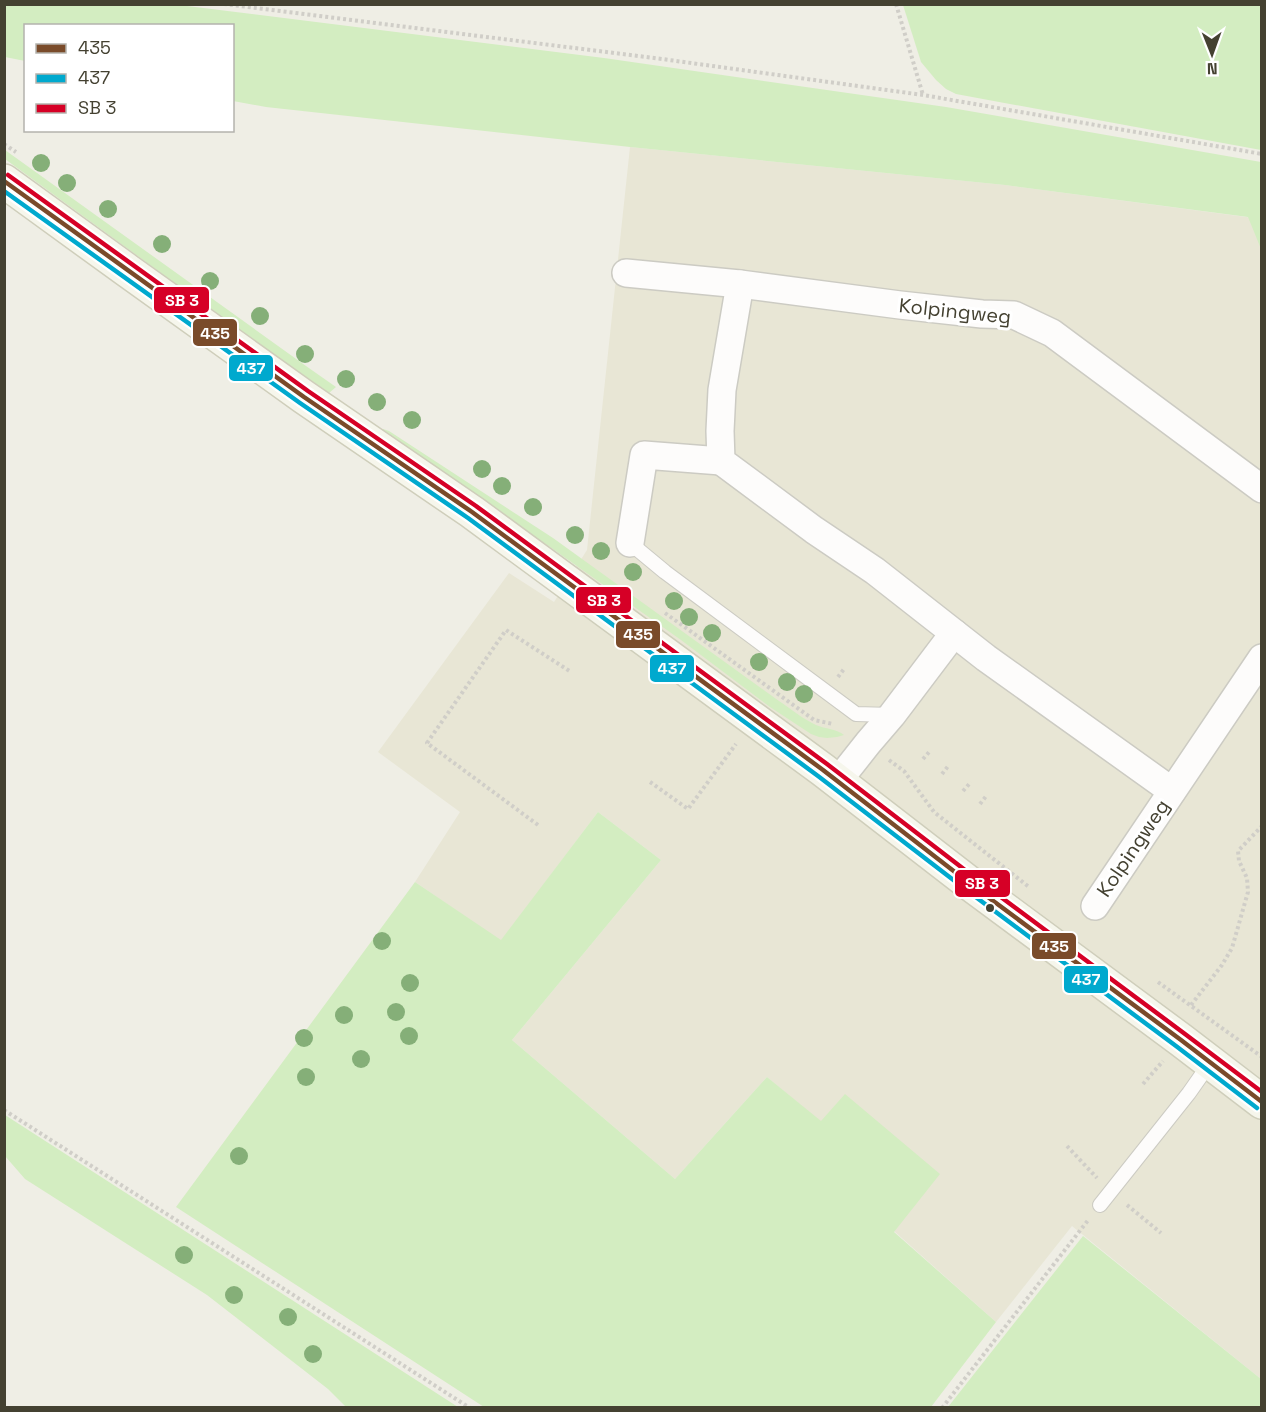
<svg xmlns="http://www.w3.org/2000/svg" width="1266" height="1412" viewBox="0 0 1266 1412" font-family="'Space Grotesk',sans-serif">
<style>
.residential{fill:#e8e6d5}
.green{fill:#d3edc1}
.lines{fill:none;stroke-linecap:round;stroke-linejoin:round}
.lane-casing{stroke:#cccbc3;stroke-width:16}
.street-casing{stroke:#cccbc3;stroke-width:30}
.secondary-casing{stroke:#cfcebb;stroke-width:36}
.path{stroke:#d0cec8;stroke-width:4;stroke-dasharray:3 3;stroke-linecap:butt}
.lane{stroke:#fdfcfb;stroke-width:14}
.street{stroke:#fdfcfb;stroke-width:27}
.secondary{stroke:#f6f6ec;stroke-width:33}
.bus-1-casing{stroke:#fff;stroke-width:9}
.bus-2-casing{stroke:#fff;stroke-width:9}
.bus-3-casing{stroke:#fff;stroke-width:9}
.bus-1{stroke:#7a4b2a;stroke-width:4.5}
.bus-2{stroke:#00a9ce;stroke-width:4.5}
.bus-3{stroke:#d60026;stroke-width:4.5}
.tree{fill:#85af78}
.bus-dot{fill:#444131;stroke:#fff;stroke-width:2}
.labels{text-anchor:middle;stroke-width:6;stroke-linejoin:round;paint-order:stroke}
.street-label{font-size:20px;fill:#444131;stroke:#fff}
.line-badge{stroke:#fff;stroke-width:2}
.badge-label{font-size:16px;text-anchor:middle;font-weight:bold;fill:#fff}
</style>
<rect width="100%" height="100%" fill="#efeee5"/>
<!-- residential -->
<path class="residential" d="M630,147L1005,185L1261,219V1379L1072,1226L996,1322L894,1231L821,1122L767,1077L675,1179L512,1040L661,860L598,812L501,941L415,882L460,812L378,752L509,573L554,602L587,550Z"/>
<!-- green -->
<g class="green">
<path d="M4,5H179L604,58L946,107L1261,162V249L1248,217L1005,185L630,147L266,107L233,101L232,26H26L25,61L5,57Z"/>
<path d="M903,5H1261V150L956,94L946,89L936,80L921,62Z"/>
<path d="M5,150L306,366L336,387L329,393L239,330L5,159Z"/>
<path d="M383,429L389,431L553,538L779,701C791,709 803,719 816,725C825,729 837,729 844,735L837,737L827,738L819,737L811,734L770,707L681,640L550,547L377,432Z"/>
<path d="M598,812L661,860L512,1040L675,1179L767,1077L821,1121L845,1094L940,1174L894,1232L996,1322L931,1407H484L176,1207L415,882L501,940Z"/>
<path d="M5,1115L458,1407H346L328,1389L207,1295L25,1179L5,1156Z"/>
<path d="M1083,1236L1261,1379V1407H948Z"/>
</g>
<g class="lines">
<!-- lane casing -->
<g class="lane-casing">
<g id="lane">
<path d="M630,543L665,572L856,714L892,715"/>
<path d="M1100,1205L1189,1093L1210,1063"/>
</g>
</g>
<!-- street casing -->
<g class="street-casing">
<g id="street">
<path d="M626,273L740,284L900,305L982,314L1014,315L1052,333L1262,489"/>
<path d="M740,284L722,390L720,431L721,461L814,530L875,571L986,658L1172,791"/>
<path d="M630,543L644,455L721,461"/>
<path d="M838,781L868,743L892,715L954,633"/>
<path d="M1095,906C1151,824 1206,741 1262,658"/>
</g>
</g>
<!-- secondary casing -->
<g class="secondary-casing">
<path id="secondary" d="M4,181L128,271L304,397L472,512L823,770L973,886L1181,1040L1262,1102"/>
</g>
<!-- path -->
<g class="path">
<path d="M224,4L662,59L923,95L1262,154"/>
<path d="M896,4L923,95"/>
<path d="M4,144L16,152"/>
<path d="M665,613L814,720L833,724"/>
<path d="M838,677L844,669"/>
<path d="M923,759L930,751"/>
<path d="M889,760L904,771L934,812L1029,887"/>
<path d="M942,774L949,765"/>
<path d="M650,782L688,809L736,744"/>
<path d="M963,791L971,782"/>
<path d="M980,804L987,795"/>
<path d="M538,825L427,743L506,630L571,672"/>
<path d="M1158,982L1262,1057"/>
<path d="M1191,1005L1222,965L1232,948L1248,892L1247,878L1239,861L1238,851L1262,826"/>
<path d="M1143,1084L1163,1061"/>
<path d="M4,1110L470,1408"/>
<path d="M1067,1146L1097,1178"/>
<path d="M1127,1205L1161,1233"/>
<path d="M942,1408L1089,1219"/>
</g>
<!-- lane -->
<use href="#lane" class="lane"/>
<!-- street -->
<use href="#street" class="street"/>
<!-- secondary -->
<use href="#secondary" class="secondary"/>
<!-- bus-1 casing -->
<g class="bus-1-casing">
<path id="bus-1" d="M4,181L304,397L472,512L823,770L973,886L1181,1040L1262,1102"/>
</g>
<!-- bus-2 casing -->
<g class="bus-2-casing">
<path id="bus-2" d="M4,191L300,403L468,518L818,776L969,892L1176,1046L1257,1108"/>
</g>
<!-- bus-3 casing -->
<g class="bus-3-casing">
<path id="bus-3" d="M8,175L308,391L476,506L827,764L978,880L1185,1034L1262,1092"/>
</g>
<!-- bus-1 -->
<use href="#bus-1" class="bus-1"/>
<!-- bus-2 -->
<use href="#bus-2" class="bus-2"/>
<!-- bus-3 -->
<use href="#bus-3" class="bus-3"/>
</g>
<!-- trees -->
<g class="tree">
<circle cx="41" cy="163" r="9"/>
<circle cx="67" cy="183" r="9"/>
<circle cx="108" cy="209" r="9"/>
<circle cx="162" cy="244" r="9"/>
<circle cx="210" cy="281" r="9"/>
<circle cx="260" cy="316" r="9"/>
<circle cx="305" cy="354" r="9"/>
<circle cx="346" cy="379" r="9"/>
<circle cx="377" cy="402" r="9"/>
<circle cx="412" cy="420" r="9"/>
<circle cx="482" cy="469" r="9"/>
<circle cx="502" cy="486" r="9"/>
<circle cx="533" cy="507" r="9"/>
<circle cx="575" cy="535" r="9"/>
<circle cx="601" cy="551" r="9"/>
<circle cx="633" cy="572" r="9"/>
<circle cx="674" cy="601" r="9"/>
<circle cx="689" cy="617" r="9"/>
<circle cx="712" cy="633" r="9"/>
<circle cx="759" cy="662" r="9"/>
<circle cx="787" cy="682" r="9"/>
<circle cx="804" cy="694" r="9"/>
<circle cx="382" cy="941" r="9"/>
<circle cx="410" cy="983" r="9"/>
<circle cx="396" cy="1012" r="9"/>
<circle cx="344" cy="1015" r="9"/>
<circle cx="409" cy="1036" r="9"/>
<circle cx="304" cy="1038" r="9"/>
<circle cx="361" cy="1059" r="9"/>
<circle cx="306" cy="1077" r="9"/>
<circle cx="239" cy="1156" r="9"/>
<circle cx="184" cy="1255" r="9"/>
<circle cx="234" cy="1295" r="9"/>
<circle cx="288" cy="1317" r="9"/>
<circle cx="313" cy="1354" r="9"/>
</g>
<!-- markers -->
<circle class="bus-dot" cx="990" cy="908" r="5"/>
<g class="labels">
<!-- street labels -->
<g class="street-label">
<text transform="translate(955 311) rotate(6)" y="7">Kolpingweg</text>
<text transform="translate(1133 848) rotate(-56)" y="7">Kolpingweg</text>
</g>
</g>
<g class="line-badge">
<rect x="153" y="286" width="57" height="28" rx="6" fill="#d60026"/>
<rect x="192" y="318" width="46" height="29" rx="6" fill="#7a4b2a"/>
<rect x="228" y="354" width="46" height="28" rx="6" fill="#00a9ce"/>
<rect x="575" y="586" width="57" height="28" rx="6" fill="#d60026"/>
<rect x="615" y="620" width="46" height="29" rx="6" fill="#7a4b2a"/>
<rect x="649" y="654" width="46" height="29" rx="6" fill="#00a9ce"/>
<rect x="954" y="869" width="57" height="29" rx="6" fill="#d60026"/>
<rect x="1031" y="932" width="46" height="28" rx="6" fill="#7a4b2a"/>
<rect x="1063" y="965" width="46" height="29" rx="6" fill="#00a9ce"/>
</g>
<g class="badge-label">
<text x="182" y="306">SB 3</text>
<text x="215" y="339">435</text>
<text x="251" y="374">437</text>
<text x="604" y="606">SB 3</text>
<text x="638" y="640">435</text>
<text x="672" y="674">437</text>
<text x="982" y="889">SB 3</text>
<text x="1054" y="952">435</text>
<text x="1086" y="985">437</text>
</g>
<!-- border -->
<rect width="1266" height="1412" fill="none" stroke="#444131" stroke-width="12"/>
<!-- legend -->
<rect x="24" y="24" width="210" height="108" fill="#ffffff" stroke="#b4b3ad" stroke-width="1.5"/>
<rect x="36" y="44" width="30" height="9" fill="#7a4b2a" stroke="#b4b3ad" stroke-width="1.5"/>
<text x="78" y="54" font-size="18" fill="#444131">435</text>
<rect x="36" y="74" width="30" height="9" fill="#00a9ce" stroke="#b4b3ad" stroke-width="1.5"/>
<text x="78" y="84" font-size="18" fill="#444131">437</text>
<rect x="36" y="104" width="30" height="9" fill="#d60026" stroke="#b4b3ad" stroke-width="1.5"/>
<text x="78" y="114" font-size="18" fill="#444131">SB 3</text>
<!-- north arrow -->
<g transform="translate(1212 54) rotate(179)" stroke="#ffffff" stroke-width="4.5" paint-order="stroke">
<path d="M0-4.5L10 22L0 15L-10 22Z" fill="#444131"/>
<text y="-9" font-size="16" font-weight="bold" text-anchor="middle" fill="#444131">N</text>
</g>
</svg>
